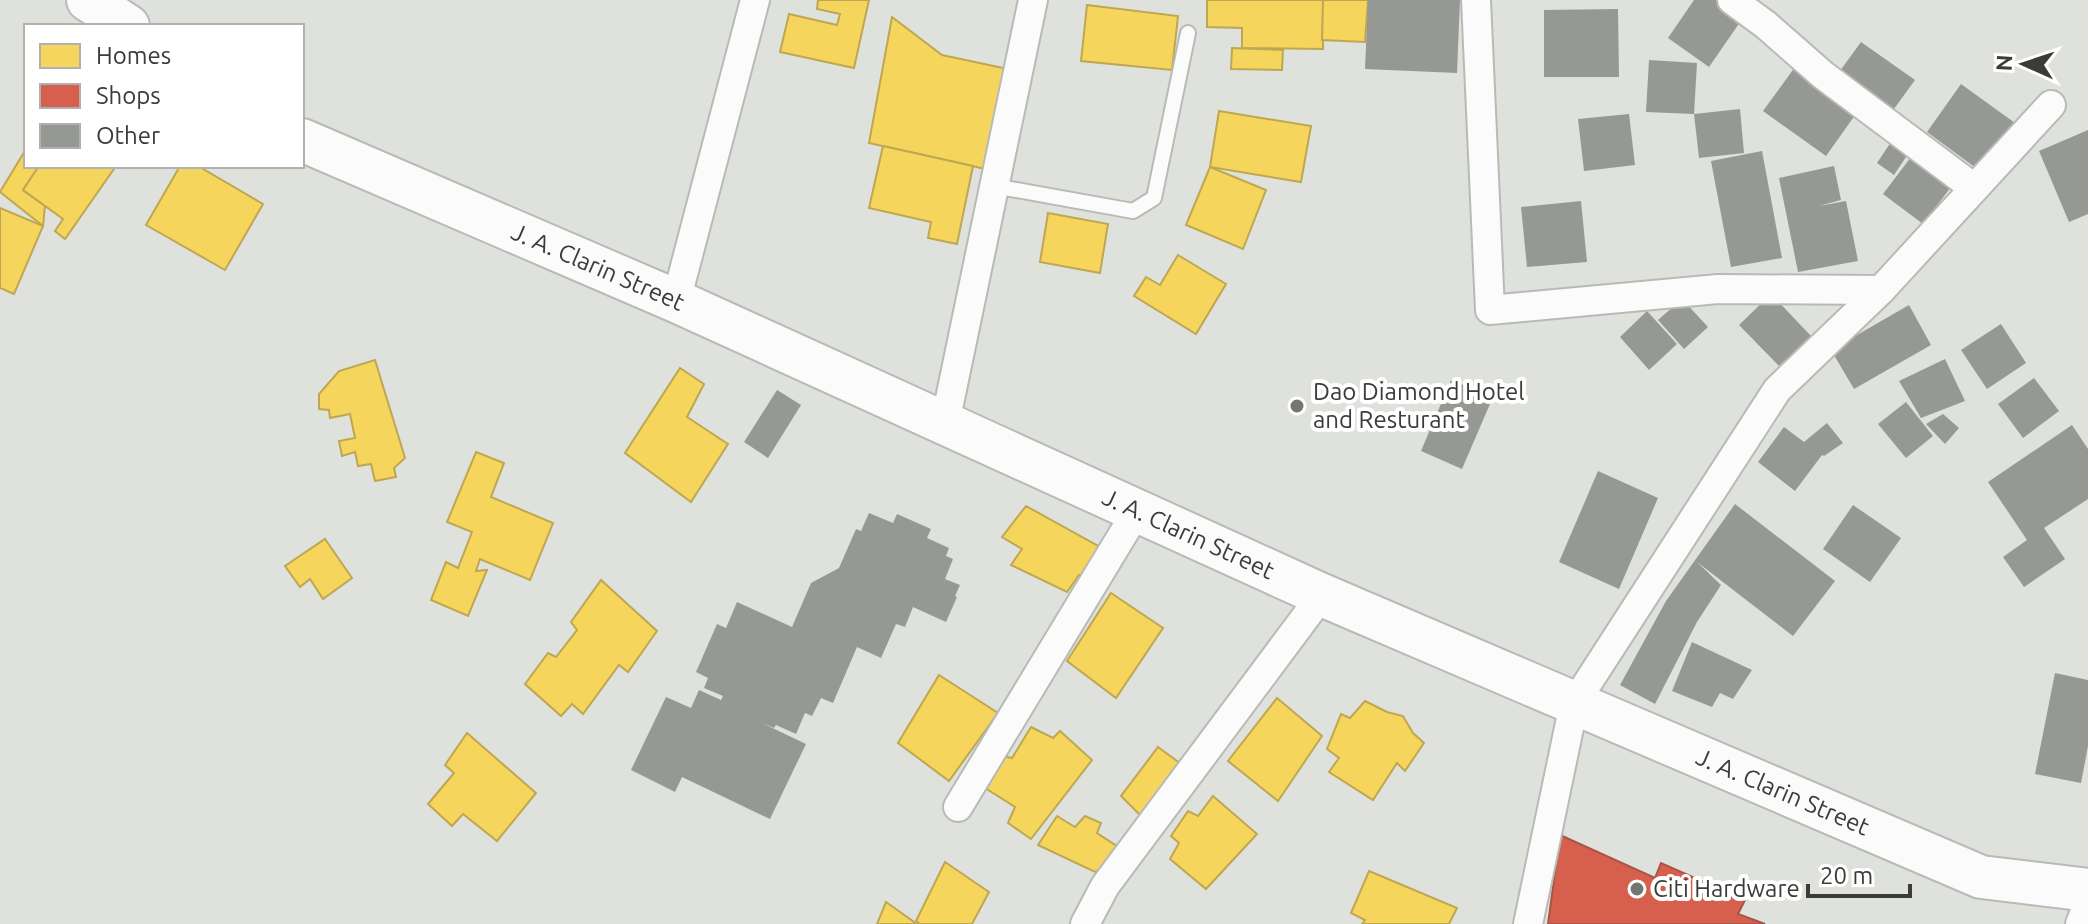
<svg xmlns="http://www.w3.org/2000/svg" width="2088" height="924" viewBox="0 0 2088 924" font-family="Ubuntu,sans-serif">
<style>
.homes{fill:#f6d55c;stroke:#bea752;stroke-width:2}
.shops{fill:#d6604d;stroke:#a85547;stroke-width:2}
.building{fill:#969894}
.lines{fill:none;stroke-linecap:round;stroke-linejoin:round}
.lane-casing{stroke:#b8bab6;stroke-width:18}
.street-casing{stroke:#b8bab6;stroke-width:32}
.secondary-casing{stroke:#b8bab6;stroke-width:46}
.lane{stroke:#fafbfa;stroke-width:14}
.street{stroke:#fafbfa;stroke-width:28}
.secondary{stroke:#fafbfa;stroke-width:42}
.poi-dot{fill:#747672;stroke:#fff;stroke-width:3}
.labels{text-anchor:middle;stroke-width:8;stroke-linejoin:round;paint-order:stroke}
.street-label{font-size:24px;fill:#3b3c39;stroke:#fff}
.poi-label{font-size:24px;fill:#3b3c39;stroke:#fff;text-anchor:start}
</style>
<rect width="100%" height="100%" fill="#dfe2dc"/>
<!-- homes -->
<g class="homes">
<path d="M818,0H869L854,68L780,52L789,14L837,25L840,14L817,9Z"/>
<path d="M1207,0H1323V49L1242,48V28L1207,27Z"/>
<path d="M1323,0H1368L1365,42L1322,40Z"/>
<path d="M1087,5L1178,16L1172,70L1081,61Z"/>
<path d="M892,17L942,55L1008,69L990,170L869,143Z"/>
<path d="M1232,48L1283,50L1282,70L1231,69Z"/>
<path d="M1219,111L1311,126L1301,182L1210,167Z"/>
<path d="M883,146L973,166L957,244L928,238L931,222L869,208Z"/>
<path d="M26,149V166H39L23,190L45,206L43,226L0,192Z"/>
<path d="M39,166H116L65,239L55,231L63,219L23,190Z"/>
<path d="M180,166H198L263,204L225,270L146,225Z"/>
<path d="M1210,167L1266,190L1243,249L1186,225Z"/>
<path d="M0,208L43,226L14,294L0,288Z"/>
<path d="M1048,213L1108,224L1100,273L1040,262Z"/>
<path d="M1178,255L1226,284L1196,334L1134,296L1146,277L1160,285Z"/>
<path d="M375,360L405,458L394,468L396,477L375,481L371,464L358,466L355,452L342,456L339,441L355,438L350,414L330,418L329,410L319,409V394L339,371Z"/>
<path d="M680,368L704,384L687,417L728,444L691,502L625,453Z"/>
<path d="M476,452L504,463L491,497L553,523L530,580L480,559L476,571L487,570L468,616L431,600L446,562L458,568L472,532L447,522Z"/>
<path d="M1026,506L1100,547L1088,582L1079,575L1067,592L1011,565L1022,549L1002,537Z"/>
<path d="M325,539L352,578L323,599L310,579L300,587L285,566Z"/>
<path d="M601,580L657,631L628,672L619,665L583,714L572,704L561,716L525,684L548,653L556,657L577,630L571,622Z"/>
<path d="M1111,593L1163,628L1116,698L1067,661Z"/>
<path d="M939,675L998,713L949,781L898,743Z"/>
<path d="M1277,698L1322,736L1278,801L1228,761Z"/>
<path d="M1365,701L1387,712L1403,716L1413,733L1424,743L1405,771L1397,763L1373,800L1329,772L1339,758L1327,749L1341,714L1350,718Z"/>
<path d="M1031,727L1053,738L1060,731L1092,760L1031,839L1008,823L1015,807L985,788L1003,756L1012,758Z"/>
<path d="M467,733L536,793L497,841L463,814L452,826L428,804L454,773L445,765Z"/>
<path d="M1158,747L1181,764L1142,817L1121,796Z"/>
<path d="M1213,796L1257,834L1206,889L1170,859L1179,843L1171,836L1188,811L1198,816Z"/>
<path d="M1057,816L1075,827L1085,816L1101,823L1097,833L1129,854L1095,872L1038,845Z"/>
<path d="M945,862L989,892L972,924H920L916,921Z"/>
<path d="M1369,871L1457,908L1449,924H1362L1365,920L1351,913Z"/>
<path d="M886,902L917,924H877Z"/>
</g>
<!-- shops -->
<path class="shops" d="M1560,835L1655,878L1661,863L1745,900L1738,914L1765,924H1548Z"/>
<!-- building -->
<g class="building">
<path d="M1368,0H1460L1457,73L1365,69Z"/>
<path d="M1694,0H1729L1747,12L1709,67L1668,38Z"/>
<path d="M1618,9L1619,77H1544V10Z"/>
<path d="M1861,42L1915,80L1891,113L1837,75Z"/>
<path d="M1649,60L1697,63L1694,114L1740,109L1744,153L1699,158L1694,114L1646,112Z"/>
<path d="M1795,67L1858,111L1826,156L1763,111Z"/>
<path d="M1961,84L2015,123L1980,171L1927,132Z"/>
<path d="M1629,114L1635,165L1584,171L1578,119Z"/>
<path d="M2088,130V214L2069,222L2039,151Z"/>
<path d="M1893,139L1910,151L1894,175L1877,163Z"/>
<path d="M1762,151L1782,258L1731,267L1711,161Z"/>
<path d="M1914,153L1954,183L1923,224L1883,194Z"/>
<path d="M1834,166L1841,200L1819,206L1846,201L1858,261L1798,272L1779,178Z"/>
<path d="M1581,201L1587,262L1527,267L1521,207Z"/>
<path d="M1771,294L1811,336L1779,366L1739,325Z"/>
<path d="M1682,299L1708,327L1684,349L1658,320Z"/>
<path d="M1909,305L1931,345L1854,389L1831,350Z"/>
<path d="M1647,311L1677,344L1649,370L1620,337Z"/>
<path d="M2001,324L2026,363L1987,389L1961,350Z"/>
<path d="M1945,359L1965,401L1921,418L1899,381Z"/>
<path d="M2034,378L2059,411L2023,438L1998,404Z"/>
<path d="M1451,380L1493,397L1462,469L1421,451Z"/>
<path d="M777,390L801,405L768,458L744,442Z"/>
<path d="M1906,402L1933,436L1906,458L1878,424Z"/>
<path d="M1943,414L1959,428L1945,444L1926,424Z"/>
<path d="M1827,423L1843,443L1824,456L1822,455L1795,491L1758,462L1784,427L1804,442Z"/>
<path d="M2072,425L2088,449V499L2044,528L2065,559L2024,587L2003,557L2027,540L1988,482Z"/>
<path d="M1598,471L1658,498L1619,589L1559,562Z"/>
<path d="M1735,504L1835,581L1793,636L1697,562L1721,585L1697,622L1655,704L1620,685L1666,601Z"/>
<path d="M1853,505L1901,538L1870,582L1823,549Z"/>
<path d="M869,513L893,523L897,514L931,529L927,538L949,548L946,556L953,559L945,579L960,585L955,596L957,597L946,622L913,607L905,627L896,624L881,658L857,647L833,703L821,698L812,716L805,713L796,734L776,725L774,728L762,723L806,744L770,819L682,777L675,792L631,770L666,697L691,708L699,690L721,700L723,696L704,688L708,678L696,672L717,624L726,628L737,602L792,627L811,583L839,568L856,529L861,531Z"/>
<path d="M1692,642L1752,670L1733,699L1720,693L1712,707L1672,691Z"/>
<path d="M2055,673L2088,680V746L2081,783L2035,774Z"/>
</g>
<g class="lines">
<!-- lane casing -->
<g class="lane-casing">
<path id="lane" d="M994,186L1133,211L1154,198L1188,33"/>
</g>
<!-- street casing -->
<g class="street-casing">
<g id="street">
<path d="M1476,0L1490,310L1718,289L1881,290"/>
<path d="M1732,0L1766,25L1823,75L1974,188"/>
<path d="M676,301L755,0"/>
<path d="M945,423L1033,0"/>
<path d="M958,807L1137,511"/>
<path d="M1085,924L1105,886L1322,595"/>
<path d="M1528,924L1574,704L1777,390L1881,290L2051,105"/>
<path d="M2080,924L2088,904"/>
</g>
</g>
<!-- secondary casing -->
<g class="secondary-casing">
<g id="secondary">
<path d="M88,0L128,26"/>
<path id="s1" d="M302,140L676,301L1322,595L1981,877L2088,890"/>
</g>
</g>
<!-- lane -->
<use href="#lane" class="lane"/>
<!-- street -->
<use href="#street" class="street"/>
<!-- secondary -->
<use href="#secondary" class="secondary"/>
</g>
<!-- markers -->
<g class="poi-dot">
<circle cx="1297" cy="406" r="8"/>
<circle cx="1637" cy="889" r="8"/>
</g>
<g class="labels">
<!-- street labels -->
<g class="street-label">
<text dy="8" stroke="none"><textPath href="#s1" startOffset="322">J. A. Clarin Street</textPath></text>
<text dy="8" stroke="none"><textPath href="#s1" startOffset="970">J. A. Clarin Street</textPath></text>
<text dy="8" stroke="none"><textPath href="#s1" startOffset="1618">J. A. Clarin Street</textPath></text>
</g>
<!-- poi labels -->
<g class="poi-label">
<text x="1313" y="400">Dao Diamond Hotel<tspan x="1313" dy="28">and Resturant</tspan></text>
<text x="1653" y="897">Citi Hardware</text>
</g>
</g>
<!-- legend -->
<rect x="24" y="24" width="280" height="144" fill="#ffffff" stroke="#b1b1b0" stroke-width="2"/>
<rect x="40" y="44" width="40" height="24" fill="#f6d55c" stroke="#b1b1b0" stroke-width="2"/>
<text x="96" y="64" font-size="24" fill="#3b3c39">Homes</text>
<rect x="40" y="84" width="40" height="24" fill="#d6604d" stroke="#b1b1b0" stroke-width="2"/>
<text x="96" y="104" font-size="24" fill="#3b3c39">Shops</text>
<rect x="40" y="124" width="40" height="24" fill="#969894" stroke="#b1b1b0" stroke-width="2"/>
<text x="96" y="144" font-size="24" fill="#3b3c39">Other</text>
<!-- north arrow -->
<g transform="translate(2024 64) rotate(273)" stroke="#ffffff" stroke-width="6" paint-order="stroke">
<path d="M0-6L14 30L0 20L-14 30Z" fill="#3b3c39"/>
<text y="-12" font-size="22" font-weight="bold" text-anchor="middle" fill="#3b3c39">N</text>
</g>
<!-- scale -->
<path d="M1808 884v12h102v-12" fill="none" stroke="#3b3c39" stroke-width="4"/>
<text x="1820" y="884" font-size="24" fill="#3b3c39" stroke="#ffffff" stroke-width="6" paint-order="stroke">20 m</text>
</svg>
